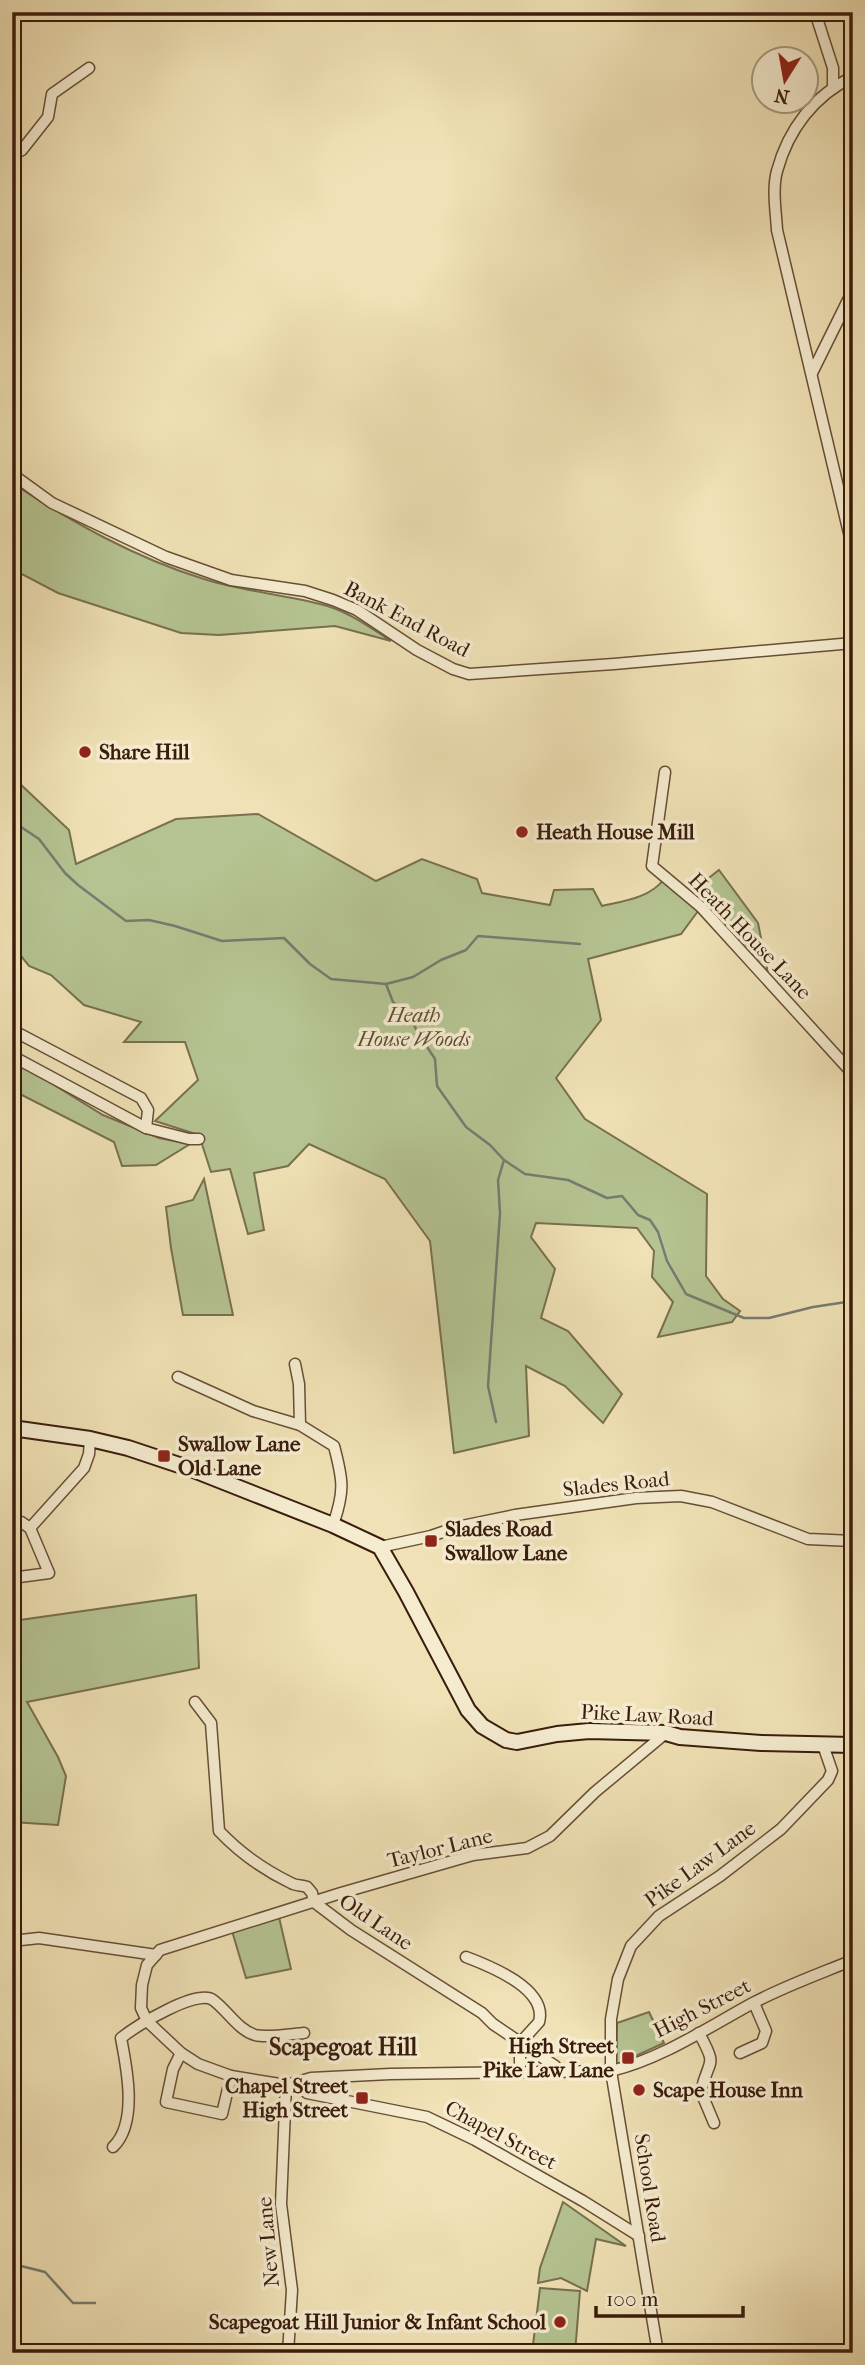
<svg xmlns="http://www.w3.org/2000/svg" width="865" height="2365" viewBox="0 0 865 2365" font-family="'IM FELL French Canon',serif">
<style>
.green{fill:#b5c492;stroke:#78704f;stroke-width:2}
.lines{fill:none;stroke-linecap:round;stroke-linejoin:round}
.stream{stroke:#757c71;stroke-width:2.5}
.street-casing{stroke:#684e36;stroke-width:13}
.secondary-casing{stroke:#3a1c0c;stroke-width:18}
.street{stroke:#f5ecd0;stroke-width:10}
.secondary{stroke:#f5ecd0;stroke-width:14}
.poi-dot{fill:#8f2418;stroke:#f5ecd0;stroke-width:2.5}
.labels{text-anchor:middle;stroke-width:7;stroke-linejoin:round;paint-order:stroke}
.street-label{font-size:21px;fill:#3a1c0c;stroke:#f5ecd0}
.poi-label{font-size:21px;font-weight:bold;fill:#3a1c0c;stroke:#f5ecd0;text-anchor:start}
.park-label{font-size:21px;font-style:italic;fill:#5f4e34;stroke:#f5ecd0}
.quarter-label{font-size:24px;font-weight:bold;fill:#3a1c0c;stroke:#f5ecd0}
</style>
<rect width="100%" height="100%" fill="#f0e2b6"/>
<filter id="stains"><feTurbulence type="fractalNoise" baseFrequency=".00286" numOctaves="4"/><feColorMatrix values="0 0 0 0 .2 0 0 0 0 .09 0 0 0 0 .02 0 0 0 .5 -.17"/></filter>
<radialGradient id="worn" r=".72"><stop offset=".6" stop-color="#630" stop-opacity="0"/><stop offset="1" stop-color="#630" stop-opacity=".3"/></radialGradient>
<!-- green -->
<g class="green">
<path d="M12,483C72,522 135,558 204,579C242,591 281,594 320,604C346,610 368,626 391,641L335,626L219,635L181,633L58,593L12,569Z"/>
<path d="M18,782L69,830L76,864L176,819L258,814L376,881L422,859L477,879L482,893L550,905L554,890L593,889L602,906C624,901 650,898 664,879L701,907L681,934L588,959L601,1020L556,1078L585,1119L707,1194L706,1276L723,1299L740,1311L732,1322L658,1337L673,1302L652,1277L654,1251L637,1228L536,1223L531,1237L555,1269L541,1318L568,1331L622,1394L603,1423L565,1386L526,1366L529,1436L454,1453L430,1241L385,1179L309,1144L288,1166L254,1173L264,1230L248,1234L230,1169L211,1172L199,1135L155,1121L198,1080L185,1042H124L141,1022L84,1005L51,975L29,966L12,945V790Z"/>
<path d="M719,870L758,923L768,973L692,891Z"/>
<path d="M12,1059L103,1115L159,1138L190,1144L156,1165L122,1166L114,1142L20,1094L12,1092Z"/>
<path d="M204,1179L233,1315H183L171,1248L166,1207L193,1200Z"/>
<path d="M196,1595L199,1668L27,1702L58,1757L66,1776L58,1825L12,1822V1625L20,1620Z"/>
<path d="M279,1917L291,1969L246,1978L232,1931Z"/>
<path d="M649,2012L664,2043L616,2065L617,2023Z"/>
<path d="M563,2202L626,2246L596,2239L587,2291L561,2278L538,2283L540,2268Z"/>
<path d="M540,2288L580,2291L575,2353H532Z"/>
</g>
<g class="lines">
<!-- stream -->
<g class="stream">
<path d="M12,821L39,839L65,873L78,885L126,921L149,920L175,926L222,941L284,938L310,964L331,979L386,984L393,1002L411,1019L418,1033L435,1059L437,1086L466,1127L490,1145L504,1160L525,1174L568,1180L607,1198L622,1196L638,1215L650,1220L658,1232L667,1261L686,1294L744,1318H769L813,1307L853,1301"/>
<path d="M386,984L413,977L441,960L466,950L478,936L580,944"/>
<path d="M496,1422L488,1386L500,1213L498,1180L504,1160"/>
<path d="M12,2261L17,2265L45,2272L73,2303H95"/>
</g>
<!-- street casing -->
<g class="street-casing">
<g id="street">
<path d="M815,12L833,68V87"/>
<path d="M853,77C814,95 788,130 777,171C772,189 776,212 777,230L853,550"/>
<path d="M12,155L22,150L48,117L52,94L89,68"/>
<path d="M812,373L853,290"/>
<path d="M12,474L52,503L166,557L231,580L305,591L333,600L357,610L417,650L453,669L469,674L614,664L853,643"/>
<path d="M665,772L652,866L701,907L853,1074"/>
<path d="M12,1030L141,1098L148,1110L146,1128"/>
<path d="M12,1056L146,1128L189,1139H199"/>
<path d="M295,1364L299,1384L300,1425"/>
<path d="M178,1377L253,1411L300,1425L334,1446C343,1480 345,1491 333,1525"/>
<path d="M12,1520L21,1522L30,1528"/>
<path d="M380,1547L431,1536L457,1527L515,1515L636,1498L681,1496L712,1502L808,1539L853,1541"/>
<path d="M12,1578L49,1573L30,1528L84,1468L89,1454L90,1439"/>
<path d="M195,1702L211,1723L219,1831C239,1852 264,1870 291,1883C296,1886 301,1885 307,1887L312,1893L314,1902L351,1930L482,2013L493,2024L555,2066L560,2072"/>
<path d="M666,1733L595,1792L550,1836L527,1848L473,1855L341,1893L160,1950L147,1965L142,1985L141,2008L147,2021L181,2053L198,2064L231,2076L286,2085L311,2078L390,2074L611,2071C661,2059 707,2028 753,2003C785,1986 819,1974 853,1960"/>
<path d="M12,1941L39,1938L156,1955"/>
<path d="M466,1957C490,1966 548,1989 539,2022L520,2043V2072"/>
<path d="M699,2033C719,2070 708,2057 701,2092L714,2123"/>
<path d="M181,2053L173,2069L166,2102L222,2114L231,2076"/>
<path d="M740,2053L762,2043L766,2031L754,2003"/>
<path d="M296,2083L307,2093L427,2117L475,2140L583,2201L639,2236"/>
<path d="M286,2085L281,2204L292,2290L288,2353"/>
<path d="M113,2147C138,2123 127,2069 121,2038C135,2027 197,1988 213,2000C227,2010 238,2030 255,2035C267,2038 291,2034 304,2033"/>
<path d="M658,2353L611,2071V2019L618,1979L631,1946L659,1916L720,1876L781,1829L828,1780L832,1771L823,1745"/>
</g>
</g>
<!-- secondary casing -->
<g class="secondary-casing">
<path id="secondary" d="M12,1428L90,1439L128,1448L191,1469L333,1525L380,1547L406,1592L468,1710L482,1726L506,1740L517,1742L557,1734L589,1731L666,1733L680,1737L761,1743L853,1745"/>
</g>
<!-- street -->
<use href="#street" class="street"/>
<!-- secondary -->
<use href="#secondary" class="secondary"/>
</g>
<!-- markers -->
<g class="poi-dot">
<circle cx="85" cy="752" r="7"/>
<circle cx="522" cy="832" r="7"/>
<rect x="157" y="1449" width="14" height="14" rx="3.5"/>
<rect x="424" y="1534" width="14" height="14" rx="3.5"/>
<rect x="621" y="2051" width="14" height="14" rx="3.5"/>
<circle cx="639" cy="2090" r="7"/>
<rect x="355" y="2091" width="14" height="14" rx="3.5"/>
<circle cx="560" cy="2322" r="7"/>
</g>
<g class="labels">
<!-- street labels -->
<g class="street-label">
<text transform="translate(407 619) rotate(28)" y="7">Bank End Road</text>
<text transform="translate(750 936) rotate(46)" y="7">Heath House Lane</text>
<text transform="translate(616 1484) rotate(-6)" y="7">Slades Road</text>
<text transform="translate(647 1715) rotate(3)" y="7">Pike Law Road</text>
<text transform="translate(440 1848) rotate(-14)" y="7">Taylor Lane</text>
<text transform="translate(700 1864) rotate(-36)" y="7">Pike Law Lane</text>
<text transform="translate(376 1922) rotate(34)" y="7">Old Lane</text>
<text transform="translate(702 2008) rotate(-27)" y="7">High Street</text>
<text transform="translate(501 2135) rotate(28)" y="7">Chapel Street</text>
<text transform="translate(650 2188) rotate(81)" y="7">School Road</text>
<text transform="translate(268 2242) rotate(-95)" y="7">New Lane</text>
</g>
<!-- poi labels -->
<g class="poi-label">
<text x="99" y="759">Share Hill</text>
<text x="536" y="839">Heath House Mill</text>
<text x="178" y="1451">Swallow Lane<tspan x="178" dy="24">Old Lane</tspan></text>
<text x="445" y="1536">Slades Road<tspan x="445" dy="24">Swallow Lane</tspan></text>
<text x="614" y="2053" text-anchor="end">High Street<tspan x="614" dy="24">Pike Law Lane</tspan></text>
<text x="348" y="2093" text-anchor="end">Chapel Street<tspan x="348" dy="24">High Street</tspan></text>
<text x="653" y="2097">Scape House Inn</text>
<text x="546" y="2329" text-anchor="end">Scapegoat Hill Junior &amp; Infant School</text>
</g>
<!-- park labels -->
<g class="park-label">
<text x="414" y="1022">Heath<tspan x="414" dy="24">House Woods</tspan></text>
</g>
<!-- quarter labels -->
<g class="quarter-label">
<text x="343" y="2055">Scapegoat Hill</text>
</g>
</g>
<!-- margin -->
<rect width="865" height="2365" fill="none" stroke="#f0e2b6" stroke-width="42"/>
<rect x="14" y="14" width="837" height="2337" fill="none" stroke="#3a1c0c" stroke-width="3.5"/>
<rect x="21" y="21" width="823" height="2323" fill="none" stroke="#3a1c0c" stroke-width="2"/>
<!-- north arrow -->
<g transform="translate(785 80) rotate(191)"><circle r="33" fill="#f5ecd0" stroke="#aa9982" stroke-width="2"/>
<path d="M0-5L12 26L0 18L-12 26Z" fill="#8f2418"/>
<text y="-10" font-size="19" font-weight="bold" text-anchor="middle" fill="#3a1c0c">N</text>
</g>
<!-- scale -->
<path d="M596 2306v10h147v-10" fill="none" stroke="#3a1c0c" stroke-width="3.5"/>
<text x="606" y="2306" font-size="21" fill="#3a1c0c" stroke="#f5ecd0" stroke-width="5" paint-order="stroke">100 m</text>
<rect width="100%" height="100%" filter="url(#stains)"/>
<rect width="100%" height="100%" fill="url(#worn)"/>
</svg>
